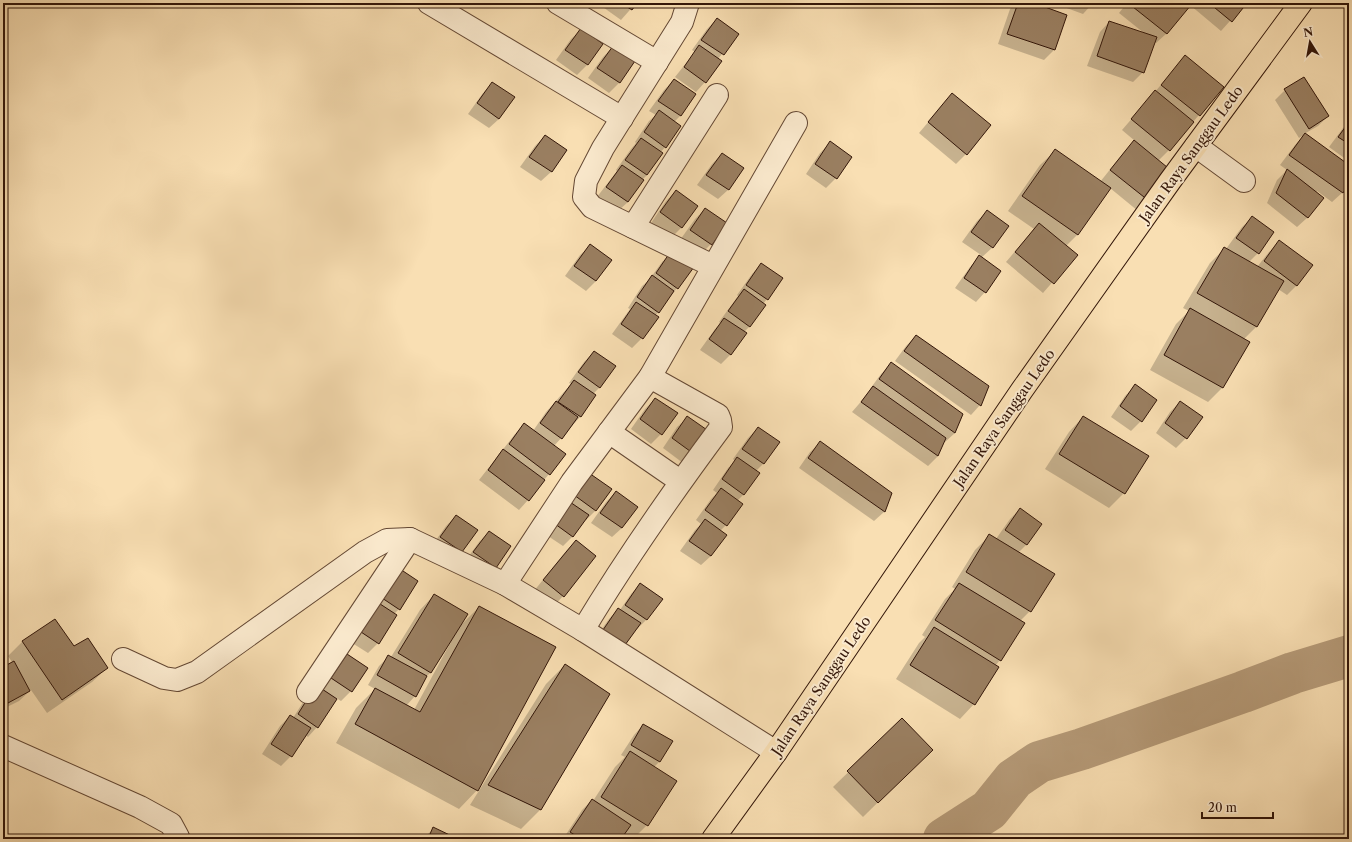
<svg xmlns="http://www.w3.org/2000/svg" width="1352" height="842" viewBox="0 0 1352 842" font-family="'Libre Caslon Text',serif">
<style>
.shadow{fill:#0003;fill-rule:evenodd}
.lines{fill:none;stroke-linecap:round;stroke-linejoin:round}
.river{stroke:#b69b79;stroke-width:42}
.building{fill:#9a7f61;stroke:#331609}
.minor-casing{stroke:#644834;stroke-width:24}
.highway-casing{stroke:#331609;stroke-width:24}
.minor{stroke:#fbeace;stroke-width:22}
.highway{stroke:#f9dfb3;stroke-width:22}
.labels{text-anchor:middle;stroke-width:4;stroke-linejoin:round;paint-order:stroke}
.street-label{font-size:14px;fill:#331609;stroke:#fbeace}
</style>
<rect width="100%" height="100%" fill="#f9dfb3"/>
<filter id="stains"><feTurbulence type="fractalNoise" baseFrequency=".005" numOctaves="4"/><feColorMatrix values="0 0 0 0 .2 0 0 0 0 .09 0 0 0 0 .02 0 0 0 .5 -.17"/></filter>
<radialGradient id="worn" r=".72"><stop offset=".6" stop-color="#630" stop-opacity="0"/><stop offset="1" stop-color="#630" stop-opacity=".3"/></radialGradient>
<!-- shadow -->
<g class="shadow">
<path d="M602,3H636L621,20L600,5Z"/>
<path d="M1016,3H1030L1066,15L1054,50L1044,60L998,44L1010,9Z"/>
<path d="M1053,3H1093L1083,14Z"/>
<path d="M1127,3H1246L1221,31L1190,5L1166,34L1156,43L1154,42L1143,72L1133,82L1087,66L1100,32L1109,22L1144,33L1119,13Z"/>
<path d="M717,19L738,34L718,59L705,82L696,92L675,77L695,52L692,50L707,29Z"/>
<path d="M581,30L602,44L587,65L577,75L556,60L571,39Z"/>
<path d="M613,47L634,62L619,83L609,93L588,78L603,57Z"/>
<path d="M1185,57L1223,87L1169,150L1158,161L1172,172L1138,211L1110,188L1078,234L1066,246L1076,255L1043,293L1006,262L1034,229L1008,211L1040,165L1055,151L1100,182L1124,152L1135,141L1122,130Z"/>
<path d="M1304,78L1328,116L1318,126L1304,134L1349,166V182L1342,193L1332,202L1317,191L1316,193L1323,198L1307,218L1297,227L1267,203L1277,180L1287,170L1280,165L1295,145L1304,135L1299,138L1275,100L1285,90Z"/>
<path d="M674,80L695,95L680,116L674,122L665,147L660,153L647,175L642,180L628,202L618,211L597,197L617,171L616,170L631,149L636,143L635,142L649,121L656,115L649,111L664,90Z"/>
<path d="M493,83L499,119L489,128L468,114L483,93Z"/>
<path d="M952,94L966,154L956,164L919,133Z"/>
<path d="M1349,120V158L1347,160L1329,147Z"/>
<path d="M545,136L566,151L551,172L541,181L520,167L535,146Z"/>
<path d="M830,143L851,157L836,178L826,188L806,174L820,153Z"/>
<path d="M722,154L743,168L728,190L718,199L697,185L712,164Z"/>
<path d="M676,191L682,227L672,237L651,223L666,201Z"/>
<path d="M705,209L726,224L711,244L701,254L680,240L695,219Z"/>
<path d="M987,212L993,247L981,258L985,292L976,302L955,288L970,267L981,255L962,242L977,221Z"/>
<path d="M1252,218L1258,253L1249,262L1257,267L1269,252L1279,242L1297,285L1287,295L1278,289L1256,327L1243,340L1249,343L1222,388L1208,402L1150,370L1176,324L1189,311L1183,308L1210,263L1225,248L1226,249L1242,227Z"/>
<path d="M590,246L596,281L586,291L565,276L580,255Z"/>
<path d="M672,253L677,288L655,316L657,317L642,338L632,348L612,334L630,309L628,308L642,286L649,280L662,262Z"/>
<path d="M761,264L767,299L763,304L750,326L744,332L745,334L730,355L721,364L700,350L715,329L721,323L719,322L738,296L737,295L752,274Z"/>
<path d="M916,336L980,405L971,415L895,361L906,346Z"/>
<path d="M594,352L600,387L593,394L595,396L580,417L554,446L549,474L528,500L519,510L479,480L515,434L525,424L533,431L546,412L571,384L569,383L584,362Z"/>
<path d="M891,364L955,433L945,442L943,441L938,456L928,466L852,412L871,390L870,389L881,374Z"/>
<path d="M1135,386L1141,421L1131,431L1111,417L1125,396Z"/>
<path d="M655,399L661,434L651,444L631,429L645,409Z"/>
<path d="M1180,402L1186,438L1176,448L1156,433L1170,412Z"/>
<path d="M1083,417L1147,456L1124,493L1109,508L1045,469L1069,432Z"/>
<path d="M687,418L693,453L683,463L663,448L677,427Z"/>
<path d="M758,428L764,463L756,471L744,494L737,501L726,525L720,531L711,556L701,565L680,551L695,530L701,524L696,520L711,499L717,493L713,490L728,468L735,461L733,459L748,438Z"/>
<path d="M820,443L891,494L884,512L874,521L799,468L810,452Z"/>
<path d="M580,485L596,510L586,520L585,519L573,536L563,546L542,532Z"/>
<path d="M616,492L622,528L612,537L591,523L606,502Z"/>
<path d="M1020,509L1041,524L1026,545L1018,553L1030,611L1020,621L1000,660L995,666L974,704L960,719L896,679L919,643L925,637L922,635L945,599L955,589L952,587L975,550L990,535L996,539L1010,519Z"/>
<path d="M456,516L462,552L431,547L446,526Z"/>
<path d="M489,532L495,568L464,563L479,542Z"/>
<path d="M576,541L563,596L554,606L534,591L566,551Z"/>
<path d="M388,578L399,609L394,614L396,616L378,643L368,653L349,641Z"/>
<path d="M640,584L662,599L646,620L637,629H635L594,640L609,619L618,609L620,610L631,594Z"/>
<path d="M434,595L459,627L479,607V788L459,809L336,743L356,708L375,689L368,685L379,666L389,656L391,657L420,610ZM452,637L453,638L414,710L406,706L415,696L426,677L430,673Z"/>
<path d="M55,620L74,648L107,668L92,682L47,713L31,690L19,701L3,709V668L12,662L8,656L22,642Z"/>
<path d="M348,655L351,691L341,701L336,698L317,727L308,737L305,735L291,756L281,766L262,754L280,726L290,716L293,718L307,696Z"/>
<path d="M565,665L540,810L521,829L470,805L546,684Z"/>
<path d="M902,720L917,764L863,817L833,787Z"/>
<path d="M643,725L671,742L659,762L654,767L675,781L647,825L633,839H631L623,834L620,839H563L582,810L592,800L593,801L615,767L625,757L621,755L634,735Z"/>
<path d="M434,828L456,839H423Z"/>
</g>
<g class="lines">
<!-- river -->
<path class="river" d="M944,839L989,810L1014,779L1039,762L1082,749L1243,692L1293,673L1349,656"/>
</g>
<!-- building -->
<g class="building">
<path d="M621,3H637L632,10Z"/>
<path d="M1018,3H1034L1067,15L1055,50L1007,34Z"/>
<path d="M1128,3H1188L1191,5L1167,34Z"/>
<path d="M1209,3H1247L1232,22Z"/>
<path d="M717,18L739,34L724,55L701,40Z"/>
<path d="M1109,21L1157,37L1144,73L1097,56Z"/>
<path d="M581,28L603,44L588,65L565,50Z"/>
<path d="M699,45L722,61L706,83L684,67Z"/>
<path d="M613,46L635,61L620,83L597,68Z"/>
<path d="M1185,55L1224,87L1200,116L1161,85Z"/>
<path d="M1304,77L1329,116L1309,129L1284,89Z"/>
<path d="M674,79L696,94L681,116L658,101Z"/>
<path d="M492,82L515,97L499,119L477,103Z"/>
<path d="M1155,90L1194,122L1170,151L1131,119Z"/>
<path d="M952,93L991,125L967,155L928,122Z"/>
<path d="M659,110L681,126L666,148L644,132Z"/>
<path d="M1349,122V144L1338,137Z"/>
<path d="M1305,133L1349,165V184L1343,193L1289,155Z"/>
<path d="M545,135L567,150L552,172L529,157Z"/>
<path d="M641,138L663,153L647,175L625,160Z"/>
<path d="M1134,140L1173,172L1149,201L1110,170Z"/>
<path d="M830,141L852,157L837,179L815,164Z"/>
<path d="M1055,149L1111,188L1078,235L1022,196Z"/>
<path d="M722,153L744,168L729,190L706,175Z"/>
<path d="M622,165L644,180L628,202L606,187Z"/>
<path d="M1287,169L1324,198L1308,218L1276,193Z"/>
<path d="M676,190L698,206L682,228L660,212Z"/>
<path d="M705,208L727,223L712,245L690,230Z"/>
<path d="M987,210L1009,226L993,248L971,232Z"/>
<path d="M1252,216L1274,232L1259,254L1236,238Z"/>
<path d="M1039,223L1078,255L1054,284L1015,252Z"/>
<path d="M1279,240L1313,265L1297,286L1264,261Z"/>
<path d="M590,244L612,260L596,281L574,266Z"/>
<path d="M1224,247L1284,281L1257,327L1197,293Z"/>
<path d="M671,251L694,267L678,289L656,273Z"/>
<path d="M979,255L1001,271L986,293L964,278Z"/>
<path d="M761,263L783,278L768,300L746,285Z"/>
<path d="M652,275L674,291L659,313L637,297Z"/>
<path d="M744,289L766,305L750,327L728,311Z"/>
<path d="M636,302L659,317L643,339L621,324Z"/>
<path d="M1190,308L1250,342L1223,388L1164,355Z"/>
<path d="M724,318L747,333L731,355L709,339Z"/>
<path d="M916,335L989,386L981,406L904,351Z"/>
<path d="M594,351L616,366L600,388L578,372Z"/>
<path d="M891,362L963,414L955,433L879,379Z"/>
<path d="M574,380L596,395L581,417L558,402Z"/>
<path d="M1135,384L1157,400L1142,422L1120,406Z"/>
<path d="M873,386L946,438L938,456L861,402Z"/>
<path d="M655,398L678,413L662,435L640,419Z"/>
<path d="M556,401L578,417L562,439L540,423Z"/>
<path d="M1180,401L1203,417L1187,439L1165,423Z"/>
<path d="M687,416L710,432L694,454L672,438Z"/>
<path d="M1083,416L1149,456L1125,494L1059,454Z"/>
<path d="M524,423L566,454L550,475L509,444Z"/>
<path d="M758,427L780,442L764,464L742,449Z"/>
<path d="M820,441L892,493L885,512L808,458Z"/>
<path d="M503,449L545,480L529,501L488,470Z"/>
<path d="M737,457L760,473L744,495L722,479Z"/>
<path d="M589,473L612,489L596,511L574,495Z"/>
<path d="M721,488L743,504L727,526L705,510Z"/>
<path d="M616,491L638,507L622,528L600,513Z"/>
<path d="M567,500L589,515L573,537L551,521Z"/>
<path d="M1020,508L1042,524L1027,545L1005,530Z"/>
<path d="M456,515L478,530L462,552L440,537Z"/>
<path d="M705,519L727,535L711,556L689,541Z"/>
<path d="M489,531L511,546L496,568L473,552Z"/>
<path d="M989,534L1055,574L1031,612L966,572Z"/>
<path d="M576,540L596,556L564,597L543,580Z"/>
<path d="M397,567L418,581L400,610L379,596Z"/>
<path d="M640,583L663,599L647,620L625,605Z"/>
<path d="M959,583L1025,623L1001,661L935,620Z"/>
<path d="M434,594L468,614L431,673L398,653Z"/>
<path d="M377,602L397,615L379,644L358,630Z"/>
<path d="M479,606L556,647L478,791L355,724L375,688L420,712Z"/>
<path d="M618,608L641,623L625,645L603,630Z"/>
<path d="M55,619L74,646L88,638L108,668L62,700L22,641Z"/>
<path d="M934,627L999,667L975,705L910,665Z"/>
<path d="M3,637L7,643L3,646Z"/>
<path d="M347,654L368,668L352,692L331,678Z"/>
<path d="M388,655L427,676L416,697L377,675Z"/>
<path d="M14,661L30,691L8,703L3,693V667Z"/>
<path d="M565,664L610,694L541,810L488,785Z"/>
<path d="M316,685L337,699L318,728L298,714Z"/>
<path d="M290,715L311,728L292,757L271,744Z"/>
<path d="M902,718L933,750L878,803L847,771Z"/>
<path d="M643,724L673,741L660,762L631,745Z"/>
<path d="M630,751L677,781L648,826L601,797Z"/>
<path d="M592,799L631,825L621,839H581L570,832Z"/>
<path d="M433,827L458,839H428Z"/>
</g>
<g class="lines">
<!-- minor casing -->
<g class="minor-casing">
<g id="minor">
<path d="M429,3L622,118"/>
<path d="M558,3L657,62"/>
<path d="M688,3L682,22L603,148L586,181L584,197L592,207L713,266"/>
<path d="M1196,146L1244,181"/>
<path d="M633,227L717,95"/>
<path d="M609,432L680,481"/>
<path d="M505,584L572,482L650,377L796,123"/>
<path d="M583,630C625,560 672,493 721,427L720,420L718,415L650,377"/>
<path d="M123,659L164,678L177,680L197,672L365,552L387,540L410,539L505,584L583,630L776,752"/>
<path d="M308,692L410,539"/>
<path d="M3,746L140,807L171,824L178,837L177,839"/>
</g>
</g>
<!-- highway casing -->
<g class="highway-casing">
<path id="highway" d="M713,839L776,752L1022,390L1170,181L1301,3"/>
</g>
<!-- minor -->
<use href="#minor" class="minor"/>
<!-- highway -->
<use href="#highway" class="highway"/>
</g>
<g class="labels">
<!-- street labels -->
<g class="street-label">
<text transform="translate(1191 154) rotate(-54)" y="5">Jalan Raya Sanggau Ledo</text>
<text transform="translate(1004 418) rotate(-55)" y="5">Jalan Raya Sanggau Ledo</text>
<text transform="translate(821 686) rotate(-56)" y="5">Jalan Raya Sanggau Ledo</text>
</g>
</g>
<!-- margin -->
<rect width="1352" height="842" fill="none" stroke="#f9dfb3" stroke-width="16"/>
<rect x="4" y="4" width="1344" height="834" fill="none" stroke="#331609" stroke-width="2"/>
<rect x="8" y="8" width="1336" height="826" fill="none" stroke="#331609"/>
<!-- north arrow -->
<g transform="translate(1310 42) rotate(349)" stroke="#fbeace" stroke-width="3" paint-order="stroke">
<path d="M0-3L7 15L0 10L-7 15Z" fill="#331609"/>
<text y="-6" font-size="11" font-weight="bold" text-anchor="middle" fill="#331609">N</text>
</g>
<!-- scale -->
<path d="M1202 812v6h71v-6" fill="none" stroke="#331609" stroke-width="2"/>
<text x="1208" y="812" font-size="12" fill="#331609" stroke="#fbeace" stroke-width="3" paint-order="stroke">20 m</text>
<rect width="100%" height="100%" filter="url(#stains)"/>
<rect width="100%" height="100%" fill="url(#worn)"/>
</svg>
